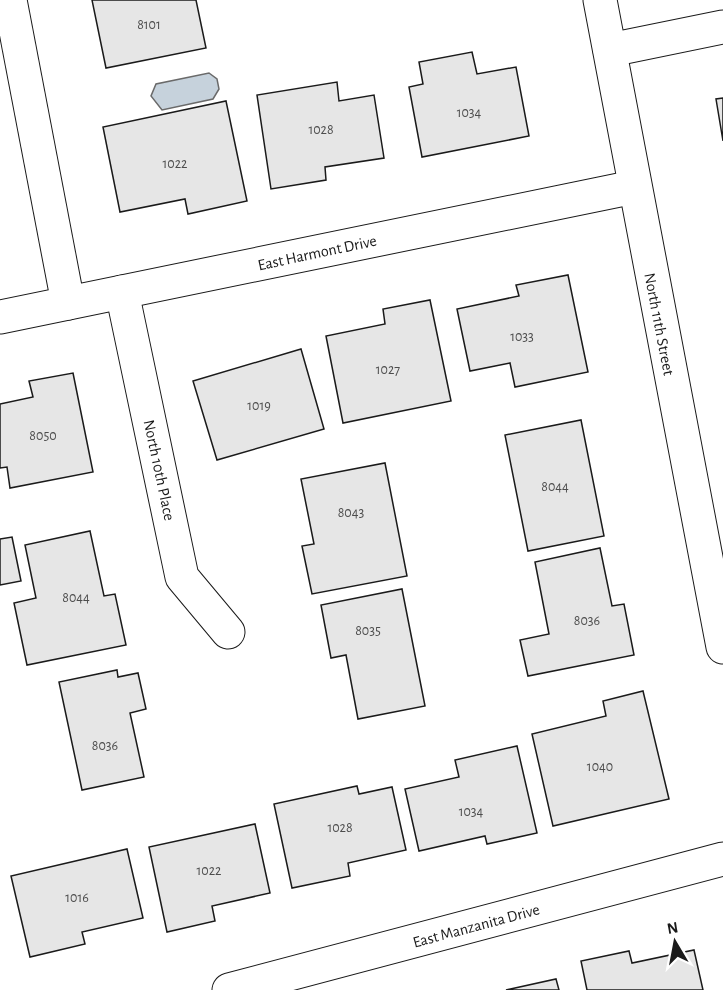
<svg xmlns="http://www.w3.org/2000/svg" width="723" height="990" viewBox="0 0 723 990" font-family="'Alegreya Sans',sans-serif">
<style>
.water{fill:#c6d2dc;stroke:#6a6a6a;stroke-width:1.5}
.building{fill:#e6e6e6;stroke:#1a1a1a;stroke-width:1.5}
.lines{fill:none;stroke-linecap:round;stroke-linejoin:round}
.minor-casing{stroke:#1a1a1a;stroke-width:35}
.minor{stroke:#fff;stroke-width:33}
.labels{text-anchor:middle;stroke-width:4.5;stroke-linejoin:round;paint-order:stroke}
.number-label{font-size:14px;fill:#4d4d4d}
.street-label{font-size:16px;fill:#1a1a1a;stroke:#fff}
</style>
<rect width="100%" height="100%" fill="#fff"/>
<!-- water -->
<path class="water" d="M209,73L217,79L219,89L213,99L162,110L151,96L156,84Z"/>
<!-- building -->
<g class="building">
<path d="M92,0H196L206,48L106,68Z"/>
<path d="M472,52L477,74L516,67L529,136L422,157L409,87L423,84L419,62Z"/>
<path d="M337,82L339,101L374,95L384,158L325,167L326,180L271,189L257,95Z"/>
<path d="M723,98V141L716,99Z"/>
<path d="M226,101L247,201L188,214L185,199L120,212L103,127Z"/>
<path d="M568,275L588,372L515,387L510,363L470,371L457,309L519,296L516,285Z"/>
<path d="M430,300L451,401L343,423L326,336L385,324L383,309Z"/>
<path d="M301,349L324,429L217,460L193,381Z"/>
<path d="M73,373L93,472L10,488L7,467L0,468V404L33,397L29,381Z"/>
<path d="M581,420L604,536L528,551L505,435Z"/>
<path d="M385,463L407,576L312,594L302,546L314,544L301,479Z"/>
<path d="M90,531L104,596L115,594L126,645L27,665L14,603L36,598L25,545Z"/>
<path d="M12,537L21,581L0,585V539Z"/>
<path d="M600,548L612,606L624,604L634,655L528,676L520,640L549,634L535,562Z"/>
<path d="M402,589L425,706L358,719L346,655L331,658L321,605Z"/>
<path d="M117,670L118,677L138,673L146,709L130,713L144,777L82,790L59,682Z"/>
<path d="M643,691L669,799L553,826L532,734L606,716L603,701Z"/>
<path d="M517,746L537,833L487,844L485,836L419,851L405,789L459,777L455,760Z"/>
<path d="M357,786L359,794L392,787L406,850L348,863L350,876L292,888L274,804Z"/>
<path d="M255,824L270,893L212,906L215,921L167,932L149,847Z"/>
<path d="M127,849L143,918L82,932L85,944L30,957L11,876Z"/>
<path d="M694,950L703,990H587L581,961L629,951L632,963Z"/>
<path d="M556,979L559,990H506Z"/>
</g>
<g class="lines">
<!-- minor casing -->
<g class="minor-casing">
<g id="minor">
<path d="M10,0L68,303"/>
<path d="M600,0L723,647"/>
<path d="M610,50L723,27"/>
<path d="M122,292L182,577L228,632"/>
<path d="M0,317L634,187"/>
<path d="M229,990L723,859"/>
</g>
</g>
<!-- minor -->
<use href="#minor" class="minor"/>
</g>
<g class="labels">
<!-- number labels -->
<g class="number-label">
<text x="149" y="29">8101</text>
<text x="469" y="117">1034</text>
<text x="321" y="134">1028</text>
<text x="175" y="168">1022</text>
<text x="522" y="341">1033</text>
<text x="388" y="374">1027</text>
<text x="259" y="410">1019</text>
<text x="43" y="440">8050</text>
<text x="555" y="491">8044</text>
<text x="351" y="517">8043</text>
<text x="76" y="602">8044</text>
<text x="587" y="625">8036</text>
<text x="368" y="635">8035</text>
<text x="105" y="750">8036</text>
<text x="600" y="771">1040</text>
<text x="471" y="816">1034</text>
<text x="340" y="832">1028</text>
<text x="209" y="875">1022</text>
<text x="77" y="902">1016</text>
</g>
<!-- street labels -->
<g class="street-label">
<text transform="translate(317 252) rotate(-12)" y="6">East Harmont Drive</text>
<text transform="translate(660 324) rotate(79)" y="6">North 11th Street</text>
<text transform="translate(160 470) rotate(78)" y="6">North 10th Place</text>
<text transform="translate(476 925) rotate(-15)" y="6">East Manzanita Drive</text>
</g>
</g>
<!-- north arrow -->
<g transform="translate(675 942) rotate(350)" stroke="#ffffff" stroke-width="4.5" paint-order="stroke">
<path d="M0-4.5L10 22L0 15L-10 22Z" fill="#1a1a1a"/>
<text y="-9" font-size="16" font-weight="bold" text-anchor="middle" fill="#1a1a1a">N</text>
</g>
</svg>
